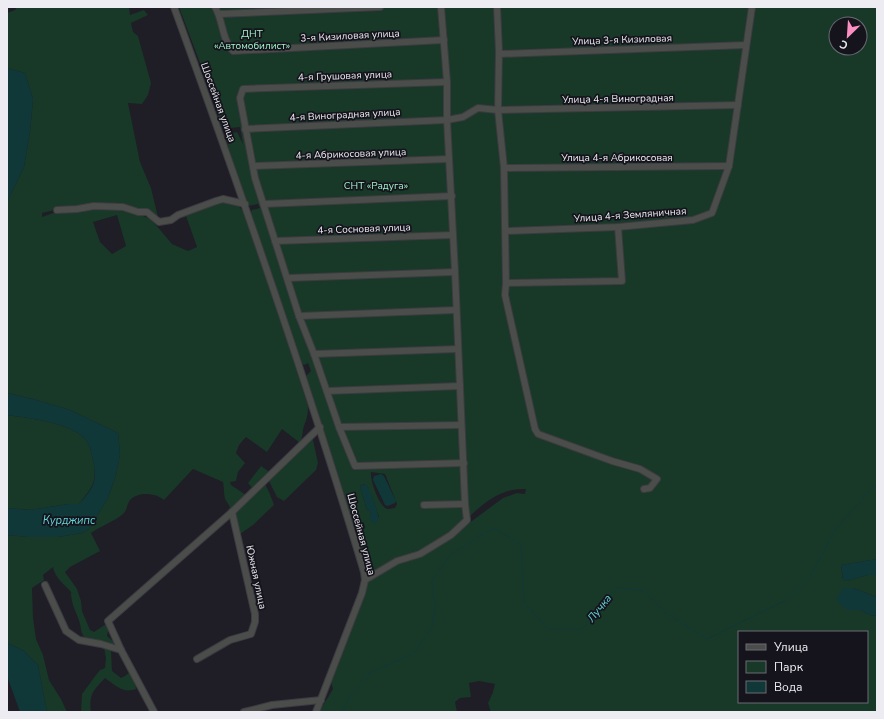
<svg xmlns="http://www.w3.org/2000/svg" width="884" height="719" viewBox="0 0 884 719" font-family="'Nunito Sans',sans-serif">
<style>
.green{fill:#183828;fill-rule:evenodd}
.water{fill:#103839}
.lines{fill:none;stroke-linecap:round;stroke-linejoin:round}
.stream{stroke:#103839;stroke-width:1}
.minor-casing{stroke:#3c3a42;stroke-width:8}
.minor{stroke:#4b4d4a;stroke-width:6}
.labels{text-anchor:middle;stroke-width:3.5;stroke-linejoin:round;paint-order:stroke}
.park-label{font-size:10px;fill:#a0f4c8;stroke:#15141c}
.street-label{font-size:10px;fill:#edecf2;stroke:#15141c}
.water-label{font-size:11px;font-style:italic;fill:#63d5d7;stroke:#15141c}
</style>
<rect width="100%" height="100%" fill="#1f1d25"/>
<!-- green -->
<g class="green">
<path d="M17,7H129L130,15L144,10L148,15L131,23L133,32L138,36L151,83L148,95L142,104L128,103L140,162L151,188L158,217C153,217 152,214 147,212C144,210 131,207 126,206C106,201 62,207 42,213V217L56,212L87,209L106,208L127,210L151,219L172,244L188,251L197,247L186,216C204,208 231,190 245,214L280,318L308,406C308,415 307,418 304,426C302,432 303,437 300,443L282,429L267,452L246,437L239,445L236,453L245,463L238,472L236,481L230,482L231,485L246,495L230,511L228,510L230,508C229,504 227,503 225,499C224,495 224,488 223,482L193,469L164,500C156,493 139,491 130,500C127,504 127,511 123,514C117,520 99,527 91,533L100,551L70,567L65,572L77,589L81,601L82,611L90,630L94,632L106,624L109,627L107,636L114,642L113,646L101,642L86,639C80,632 82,632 80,624C77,612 71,606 71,592C64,584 55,578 53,567L43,575L44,580L32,588L33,618L36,639L43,655L49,680L61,699L67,712H47L38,665L24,651L7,643V535L28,537H58L82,533L88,530L108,498L116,475L120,454L118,433L70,410L33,399L7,393V202L24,167L30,132L33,99L25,73L7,68V13L15,10ZM117,215L126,246L112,254L100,242L93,222Z"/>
<path d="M179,7H877V559L841,565L843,580L847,581L868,575H877V597L853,588L847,610H860L870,615L877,616V712H491L488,703L493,692L495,684L479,681L469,683L471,697L460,698L455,702L457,712H319L333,689L331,682L360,607L367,583L388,568L438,546L503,498L517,493L525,494L526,489C492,487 472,517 448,535C444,539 437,541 431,543L433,545L365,577C352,508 327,443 305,377L311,371L308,363L304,365L301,363L250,215L252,210L260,208L258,204L248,206L231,156L225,135L237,132L243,144L240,127L222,129L208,84ZM836,24H860V48H836ZM371,472L385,474L397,504L395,508C393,508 391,509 388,509C379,507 370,480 371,472ZM365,484L372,497L379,517L371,515L370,511L367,510L360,486ZM739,632H867V702H739Z"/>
<path d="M7,415C28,418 68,422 84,438C90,444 91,452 93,460C98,483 92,487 79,504H69L30,510L7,508Z"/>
<path d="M310,440H313L318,463L316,470L284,501L277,497L269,481Z"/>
<path d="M261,466L271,473L253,489L248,483Z"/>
<path d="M265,484L270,494L274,505L253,525L240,534L235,513Z"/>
<path d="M104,648L111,650L112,671L121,678L125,676L130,672L135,682L136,689C123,694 115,685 105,678C93,691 89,694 91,712H81L82,694L96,675L100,670L105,668L106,658Z"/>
</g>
<!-- water -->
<g class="water">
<path d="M7,68L25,73L33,99L30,132L24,167L7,202Z"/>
<path d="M7,393L33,399L70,410L118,433L120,454L116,475L108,498L88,530L82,533L58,537H28L7,535V508L30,510L69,504H79C93,488 98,483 93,460C91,452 90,444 84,438C68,422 28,418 7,415Z"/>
<path d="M381,474L384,476L396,501L395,503L388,506L385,505L373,480L374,476Z"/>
<path d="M366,484C370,491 380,513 378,521L374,524L368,517L371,515L370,511L367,510L360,486Z"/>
<path d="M877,559V575H868L847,581L843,580L841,565Z"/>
<path d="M843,588H853L877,597V616L870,615L860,610H847L836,600Z"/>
<path d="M7,643L24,651L38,665L47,712H20L7,676Z"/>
</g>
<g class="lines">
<!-- stream -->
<path class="stream" d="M341,712L345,707L351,694L359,686L368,674L414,653L432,627L435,608L432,581L450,555L493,528L521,544L524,602L548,629H582L616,588L643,590L663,611L707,639L786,600L811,575L835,530L877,482"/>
<!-- minor casing -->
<g class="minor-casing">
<g id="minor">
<path d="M174,7C242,194 307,381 364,572L365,580L362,593L316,712"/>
<path d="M215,7C223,20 222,40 233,51L444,40"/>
<path d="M497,7L499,51L498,110L504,168L506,283L505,295L535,429L538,434L612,461L640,469L657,479L650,488L644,489"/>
<path d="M219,14L380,7"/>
<path d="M499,54L746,45"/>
<path d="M447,82L243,89L240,98L255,178L299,316L314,354L339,427L355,466L464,463"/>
<path d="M245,129L447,120L463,117L478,108L498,110L738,105"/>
<path d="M254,166L449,159"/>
<path d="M504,168L729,166"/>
<path d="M264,204L452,196"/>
<path d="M57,210L77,209L94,206L123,207L138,212H147L159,222L171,220L178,215L216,201L223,199L245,204"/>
<path d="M506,231L618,227L693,220L712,213L729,166L752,7"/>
<path d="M275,241L453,235"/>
<path d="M288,278L455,272"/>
<path d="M506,283L622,281L618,227"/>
<path d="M299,316L456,310"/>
<path d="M314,354L458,349"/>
<path d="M327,391L460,386"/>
<path d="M339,427L461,425"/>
<path d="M424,505L465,504"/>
<path d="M365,580L397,561L420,554L451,535L467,520L465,504L455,272L447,120V82L441,7"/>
<path d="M45,585L66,631L79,640L101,644L121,650"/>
<path d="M197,659L230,640L251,634L255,622V614L232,512"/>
<path d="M154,712L121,650L108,621L232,512L320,427"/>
<path d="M244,712L272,705L321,700"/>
</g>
</g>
<!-- minor -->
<use href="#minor" class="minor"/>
</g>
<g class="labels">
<!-- park labels -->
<g class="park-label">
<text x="252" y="37">ДНТ<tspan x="252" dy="12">«Автомобилист»</tspan></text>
<text x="376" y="189">СНТ «Радуга»</text>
</g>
<!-- street labels -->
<g class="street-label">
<text transform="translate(350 35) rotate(-3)" y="4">3-я Кизиловая улица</text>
<text transform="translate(622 39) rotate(-2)" y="4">Улица 3-я Кизиловая</text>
<text transform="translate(345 75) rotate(-2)" y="4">4-я Грушовая улица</text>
<text transform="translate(618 98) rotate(-1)" y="4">Улица 4-я Виноградная</text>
<text transform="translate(219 102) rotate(70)" y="4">Шоссейная улица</text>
<text transform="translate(345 114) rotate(-3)" y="4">4-я Виноградная улица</text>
<text transform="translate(351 153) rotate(-2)" y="4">4-я Абрикосовая улица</text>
<text x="617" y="161">Улица 4-я Абрикосовая</text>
<text transform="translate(630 214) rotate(-4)" y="4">Улица 4-я Земляничная</text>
<text transform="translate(364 228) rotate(-2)" y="4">4-я Сосновая улица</text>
<text transform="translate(362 534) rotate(75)" y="4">Шоссейная улица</text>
<text transform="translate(257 577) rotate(78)" y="4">Южная улица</text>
</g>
<!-- water labels -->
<g class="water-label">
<text x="69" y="524">Курджипс</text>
<text transform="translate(599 608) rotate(-51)" y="4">Лучка</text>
</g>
</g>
<!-- border -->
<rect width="884" height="719" fill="none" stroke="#edecf2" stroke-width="16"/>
<!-- legend -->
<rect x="738" y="631" width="130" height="72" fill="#15141c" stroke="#6b6a72"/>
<rect x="746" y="644" width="20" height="6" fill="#4b4d4a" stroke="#6b6a72"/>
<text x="774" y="651" font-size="12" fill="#edecf2">Улица</text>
<rect x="746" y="661" width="20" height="12" fill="#183828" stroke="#6b6a72"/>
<text x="774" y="671" font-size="12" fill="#edecf2">Парк</text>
<rect x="746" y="681" width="20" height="12" fill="#103839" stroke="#6b6a72"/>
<text x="774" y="691" font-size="12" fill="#edecf2">Вода</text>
<!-- north arrow -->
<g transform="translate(848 36) rotate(205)"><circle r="19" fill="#15141c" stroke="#6b6a72"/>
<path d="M0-3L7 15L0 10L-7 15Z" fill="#fc8fc2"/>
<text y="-6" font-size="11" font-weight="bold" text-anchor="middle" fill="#edecf2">С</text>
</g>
</svg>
